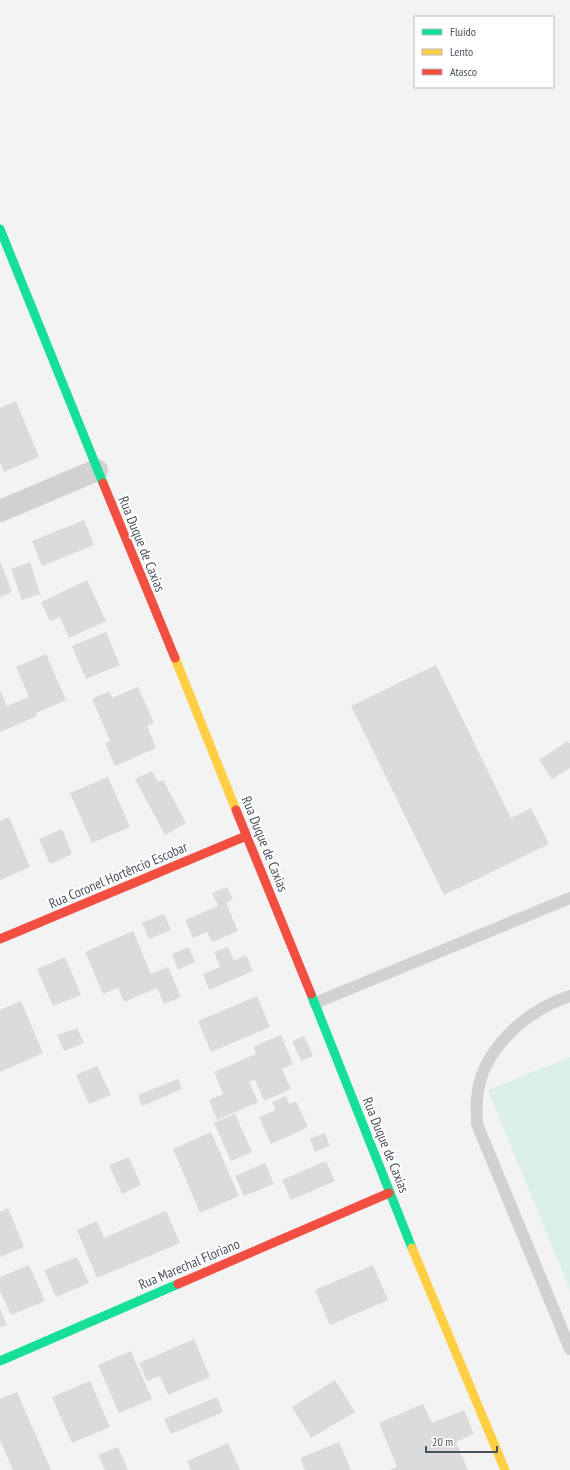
<svg xmlns="http://www.w3.org/2000/svg" width="570" height="1470" viewBox="0 0 570 1470" font-family="'PT Sans Narrow',sans-serif">
<style>
.park{fill:#daefe6}
.building{fill:#dadbdd}
.lines{fill:none;stroke-linecap:round;stroke-linejoin:round}
.lane{stroke:#cfd1d3;stroke-width:12}
.street{stroke:#cfd1d3;stroke-width:22}
.fast{stroke:#16e098;stroke-width:9}
.slow{stroke:#ffcf43;stroke-width:9}
.jam{stroke:#f24e42;stroke-width:9}
.labels{text-anchor:middle;stroke-width:4;stroke-linejoin:round;paint-order:stroke}
.street-label{font-size:14px;fill:#4b525d;stroke:#fff}
</style>
<rect width="100%" height="100%" fill="#f3f3f3"/>
<!-- park -->
<path class="park" d="M570,1057V1290L488,1090Z"/>
<!-- building -->
<g class="building">
<path d="M16,401L39,457L4,472L0,463V408Z"/>
<path d="M84,520L94,545L42,566L32,541Z"/>
<path d="M0,561L12,592L0,597Z"/>
<path d="M30,562L40,594L22,600L11,569Z"/>
<path d="M87,580L106,621L69,638L60,617L50,621L41,602Z"/>
<path d="M106,632L120,665L86,679L72,646Z"/>
<path d="M46,654L66,700L36,713L37,716L0,732V690L7,706L29,697L16,667Z"/>
<path d="M436,665L511,818L531,808L549,844L444,895L351,706Z"/>
<path d="M138,687L154,723L147,726L156,748L115,766L105,743L110,741L92,699L109,691L112,698Z"/>
<path d="M568,741L570,744V768L552,779L539,760Z"/>
<path d="M152,771L158,782L163,780L186,823L165,835L135,779Z"/>
<path d="M108,777L130,827L92,843L70,793Z"/>
<path d="M9,817L30,867L0,880V821Z"/>
<path d="M62,829L72,854L50,864L39,839Z"/>
<path d="M227,887L233,899L226,903L238,931L212,942L207,932L193,938L185,920L218,906L212,893Z"/>
<path d="M164,914L171,930L149,939L142,923Z"/>
<path d="M133,931L151,974L168,967L181,997L164,1004L157,988L124,1002L118,988L103,994L85,952Z"/>
<path d="M189,947L195,962L178,970L172,954Z"/>
<path d="M228,947L234,961L246,955L253,971L209,990L203,974L220,967L214,952Z"/>
<path d="M65,957L81,995L53,1006L37,969Z"/>
<path d="M257,996L270,1027L211,1052L198,1021Z"/>
<path d="M21,1001L43,1053L0,1072V1010Z"/>
<path d="M77,1028L84,1043L64,1051L57,1035Z"/>
<path d="M281,1035L293,1064L282,1069L291,1089L264,1101L255,1080L249,1082L258,1102L217,1120L209,1100L223,1094L214,1072L256,1054L254,1046Z"/>
<path d="M304,1036L313,1056L301,1061L292,1041Z"/>
<path d="M97,1066L111,1095L89,1104L76,1075Z"/>
<path d="M178,1079L182,1089L142,1106L138,1095Z"/>
<path d="M286,1096L289,1104L296,1101L308,1127L271,1144L259,1117L276,1110L272,1102Z"/>
<path d="M235,1114L252,1152L231,1161L214,1123Z"/>
<path d="M211,1132L239,1196L200,1213L173,1149Z"/>
<path d="M325,1133L330,1146L315,1152L310,1139Z"/>
<path d="M129,1157L141,1185L122,1194L109,1165Z"/>
<path d="M326,1161L335,1181L291,1200L282,1180Z"/>
<path d="M265,1163L274,1184L244,1196L235,1176Z"/>
<path d="M8,1208L24,1247L0,1257V1212Z"/>
<path d="M166,1211L180,1243L97,1278L77,1230L97,1221L104,1238Z"/>
<path d="M77,1257L89,1283L56,1297L44,1270Z"/>
<path d="M29,1265L45,1301L11,1315L0,1291V1277Z"/>
<path d="M373,1265L388,1300L330,1325L315,1290Z"/>
<path d="M0,1309L7,1325L0,1327Z"/>
<path d="M194,1339L210,1377L168,1395L160,1376L147,1381L139,1363Z"/>
<path d="M131,1351L152,1399L119,1413L98,1365Z"/>
<path d="M335,1380L355,1412L311,1438L292,1407Z"/>
<path d="M90,1381L110,1427L72,1443L52,1397Z"/>
<path d="M17,1392L51,1470H13L0,1440V1399Z"/>
<path d="M217,1397L223,1412L171,1434L164,1419Z"/>
<path d="M423,1404L432,1423L464,1410L474,1434L456,1442L468,1470H390L397,1467L379,1423Z"/>
<path d="M339,1442L351,1470H305L300,1458Z"/>
<path d="M228,1443L240,1470H191L187,1461Z"/>
<path d="M118,1447L128,1470H105L98,1455Z"/>
</g>
<g class="lines">
<!-- lane -->
<g class="lane">
<path d="M570,996C527,1010 480,1050 477,1099C476,1107 477,1116 477,1124L570,1349"/>
<path d="M315,1003L570,898"/>
</g>
<!-- street -->
<path class="street" d="M0,511L97,470"/>
<!-- fast -->
<g class="fast">
<path d="M0,229L103,483"/>
<path d="M311,994L412,1248"/>
<path d="M0,1361L178,1284"/>
</g>
<!-- slow -->
<g class="slow">
<path d="M175,658L236,810"/>
<path d="M412,1248L505,1470"/>
</g>
<!-- jam -->
<g class="jam">
<path d="M103,483L175,658"/>
<path d="M236,810L311,994"/>
<path d="M0,939L246,836"/>
<path d="M178,1284L389,1193"/>
</g>
</g>
<g class="labels">
<!-- street labels -->
<g class="street-label">
<text transform="translate(142 544) rotate(68)" y="5">Rua Duque de Caxias</text>
<text transform="translate(265 844) rotate(68)" y="5">Rua Duque de Caxias</text>
<text transform="translate(118 875) rotate(-23)" y="5">Rua Coronel Hortêncio Escobar</text>
<text transform="translate(386 1145) rotate(68)" y="5">Rua Duque de Caxias</text>
<text transform="translate(189 1264) rotate(-23)" y="5">Rua Marechal Floriano</text>
</g>
</g>
<!-- legend -->
<rect x="414" y="16" width="140" height="72" fill="#ffffff" stroke="#b7babe"/>
<rect x="422" y="29" width="20" height="6" fill="#16e098" stroke="#b7babe"/>
<text x="450" y="36" font-size="12" fill="#4b525d">Fluido</text>
<rect x="422" y="49" width="20" height="6" fill="#ffcf43" stroke="#b7babe"/>
<text x="450" y="56" font-size="12" fill="#4b525d">Lento</text>
<rect x="422" y="69" width="20" height="6" fill="#f24e42" stroke="#b7babe"/>
<text x="450" y="76" font-size="12" fill="#4b525d">Atasco</text>
<!-- scale -->
<path d="M426 1446v6h71v-6" fill="none" stroke="#4b525d" stroke-width="2"/>
<text x="432" y="1446" font-size="12" fill="#4b525d" stroke="#ffffff" stroke-width="3" paint-order="stroke">20 m</text>
</svg>
